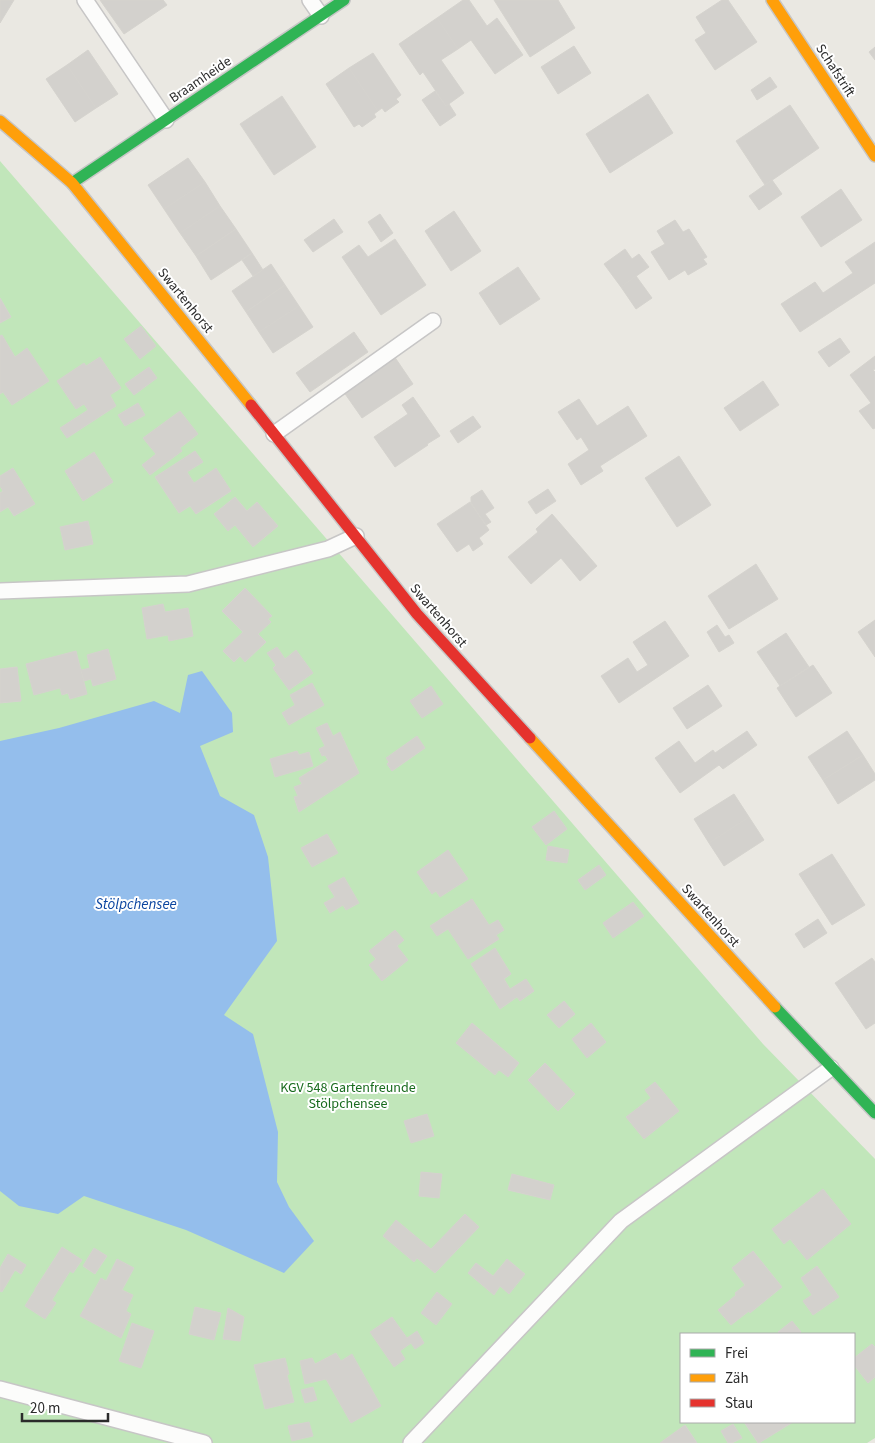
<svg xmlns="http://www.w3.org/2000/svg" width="875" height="1443" viewBox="0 0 875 1443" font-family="'Source Sans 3',sans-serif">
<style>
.green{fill:#c1e6ba;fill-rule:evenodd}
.water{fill:#94beec}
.building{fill:#d3d1cd;stroke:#d5d3ce}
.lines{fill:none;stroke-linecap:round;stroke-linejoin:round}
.lane-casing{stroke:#c7c6c6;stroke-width:18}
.fast-casing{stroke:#c7c6c6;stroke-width:14}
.slow-casing{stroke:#c7c6c6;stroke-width:14}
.jam-casing{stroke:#c7c6c6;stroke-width:14}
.lane{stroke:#fcfcfb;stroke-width:15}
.fast{stroke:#30b455;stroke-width:11}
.slow{stroke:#ff9f0a;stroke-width:11}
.jam{stroke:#e5322d;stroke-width:11}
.labels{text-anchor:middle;stroke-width:4;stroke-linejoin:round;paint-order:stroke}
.street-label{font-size:14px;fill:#2b2b2b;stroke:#fff}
.park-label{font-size:14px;fill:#196b1e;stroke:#fff}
.water-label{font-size:15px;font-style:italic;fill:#0b45a0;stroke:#fff}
</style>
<rect width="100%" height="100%" fill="#eae8e2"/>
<!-- green -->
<path class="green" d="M0,161L763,1044L875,1159V1438L867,1443H0ZM681,1334H854V1422H681Z"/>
<!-- water -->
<path class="water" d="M202,671L232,713L233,732L200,746L220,796L254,815L268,857L277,941L224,1015L253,1034L278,1132L277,1182L289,1207L314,1241L284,1273L186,1230L84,1196L58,1214L19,1206L0,1191V741L59,728L154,701L180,713L188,675Z"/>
<!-- building -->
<g class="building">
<path d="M0,0H14L0,23Z"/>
<path d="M100,0H163L167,5L124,34Z"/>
<path d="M463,0H469L487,26L497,18L523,55L495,74L471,40L458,49L437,18Z"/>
<path d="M494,0H558L575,28L530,57Z"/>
<path d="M722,0H728L757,42L715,70L695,40L706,33L696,17Z"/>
<path d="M437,18L458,49L441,60L464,93L446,106L423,72L420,75L399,44Z"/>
<path d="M574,46L591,73L558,94L541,67Z"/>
<path d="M875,47V60L869,52Z"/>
<path d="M88,50L118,94L96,108L67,65Z"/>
<path d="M373,53L401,95L396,99L399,102L385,112L382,108L378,111L349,68Z"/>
<path d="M67,65L96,108L75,122L46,79Z"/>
<path d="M349,68L378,111L374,114L376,117L362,127L359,124L354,127L326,84Z"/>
<path d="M770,77L777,87L757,100L751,90Z"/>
<path d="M435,91L446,106L449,104L456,115L440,126L422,100Z"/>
<path d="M648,94L673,133L610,173L586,134Z"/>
<path d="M282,96L316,147L274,175L240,124Z"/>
<path d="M790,105L819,148L765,185L736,141Z"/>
<path d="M188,158L205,182L164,209L148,185Z"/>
<path d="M772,180L782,194L759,210L749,196Z"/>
<path d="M205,182L220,206L180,233L164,209Z"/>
<path d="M841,189L862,220L821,247L801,217Z"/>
<path d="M220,206L236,229L196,256L180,233Z"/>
<path d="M454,211L481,251L451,271L425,231Z"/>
<path d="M380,214L393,233L381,242L368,222Z"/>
<path d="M334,219L343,232L313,252L304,240Z"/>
<path d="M675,220L683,232L689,229L707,257L703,259L707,264L688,275L685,270L669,280L651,252L665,244L657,231Z"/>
<path d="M236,229L252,253L211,280L196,256Z"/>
<path d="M395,239L426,285L381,315L342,257L359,245L368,257Z"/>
<path d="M875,242V283L800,332L781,304L815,282L823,293L853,273L845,262Z"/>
<path d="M625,249L632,259L639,254L649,267L621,287L604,264Z"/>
<path d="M252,253L263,270L253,276L242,260Z"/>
<path d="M271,264L285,285L246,312L232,291Z"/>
<path d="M518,267L540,299L500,325L479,293Z"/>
<path d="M636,276L652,298L636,309L621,287Z"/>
<path d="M285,285L299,306L259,332L246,312Z"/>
<path d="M0,298L11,317L0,323Z"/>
<path d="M299,306L313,327L273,353L259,332Z"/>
<path d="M141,326L156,346L140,359L124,339Z"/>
<path d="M354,332L368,352L310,392L296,373Z"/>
<path d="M2,335L15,357L27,348L49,381L12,405L3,392L0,394V336Z"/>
<path d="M840,338L850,352L829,367L818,352Z"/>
<path d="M394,356L413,384L362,418L341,388Z"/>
<path d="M875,356V369L873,370L875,372V428L873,429L859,411L871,403L850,375Z"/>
<path d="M100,357L121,388L110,395L116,406L67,438L60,428L88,410L84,404L76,409L57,381L84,363L86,366Z"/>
<path d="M149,367L157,378L134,395L125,384Z"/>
<path d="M763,381L779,405L740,431L724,408Z"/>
<path d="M413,397L440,436L427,444L428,445L395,467L374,437L408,414L402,405Z"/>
<path d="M579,399L597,426L628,406L647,436L600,466L603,471L581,485L568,464L589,450L581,437L577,440L558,412Z"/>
<path d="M138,403L145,415L125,426L118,415Z"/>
<path d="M180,411L198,434L180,448L182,451L150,475L142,465L156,454L143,438Z"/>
<path d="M473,416L481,427L458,443L450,431Z"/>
<path d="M195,451L203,462L187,472L194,483L216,468L231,491L196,514L190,506L179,513L155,477Z"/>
<path d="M94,452L113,482L83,501L65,471Z"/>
<path d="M679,456L711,505L677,527L645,478Z"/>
<path d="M13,468L35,504L14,516L8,507L0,512V493L3,491L0,486V476Z"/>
<path d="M548,489L556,501L536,514L528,502Z"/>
<path d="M482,490L494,508L485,514L491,522L486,525L471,503V497Z"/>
<path d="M235,497L247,511L257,502L278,526L253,547L235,525L228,531L214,514Z"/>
<path d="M470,502L489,530L479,538L483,544L473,551L469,544L457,552L437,524Z"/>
<path d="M552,514L597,566L580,581L561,558L531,584L508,557L538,532L536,529Z"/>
<path d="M88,521L93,544L65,550L60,527Z"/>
<path d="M756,564L778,599L729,629L708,596Z"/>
<path d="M245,588L272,616L268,619L271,622L258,634L266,642L245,662L240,656L234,662L223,651L243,632L222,611Z"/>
<path d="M163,604L165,612L188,608L193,636L169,641L168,635L147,639L142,608Z"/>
<path d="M875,620V657L858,632Z"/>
<path d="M665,621L689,656L619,703L601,676L628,658L637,672L648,665L633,642Z"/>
<path d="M717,625L725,637L729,635L734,643L719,652L707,632Z"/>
<path d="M786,633L809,667L780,686L757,652Z"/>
<path d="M277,647L285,659L296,650L313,673L289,690L273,668L276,665L267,653Z"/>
<path d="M108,649L116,679L93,686L91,679L84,681L81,670L90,668L87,655Z"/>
<path d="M76,651L87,694L70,699L68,693L62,695L60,688L34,695L26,664Z"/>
<path d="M813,665L832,693L796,717L777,688Z"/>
<path d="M17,667L21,701L0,703V669Z"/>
<path d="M312,683L324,705L289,725L282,713L295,705L290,695Z"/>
<path d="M708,685L722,706L687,729L673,708Z"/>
<path d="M431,686L443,704L422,718L410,701Z"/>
<path d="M327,723L333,736L340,732L359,773L299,812L294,797L298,796L294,787L302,784L299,778L328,760L325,755L322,756L319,749L325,746L316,728Z"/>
<path d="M747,731L757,745L723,769L719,765L680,793L655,758L679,741L695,763L713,750L715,753Z"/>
<path d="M847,731L863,755L823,780L808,757Z"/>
<path d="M417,736L425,748L392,771L387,764L389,762L386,758Z"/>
<path d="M297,751L299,755L309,752L313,766L275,777L270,759Z"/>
<path d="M863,755L875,774V780L838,804L823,780Z"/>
<path d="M734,794L749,817L709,843L694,819Z"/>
<path d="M554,811L567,829L546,845L532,827Z"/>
<path d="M749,817L764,840L724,866L709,843Z"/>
<path d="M327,834L338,853L312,867L301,848Z"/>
<path d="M548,846L569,850L567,863L546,860Z"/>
<path d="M448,850L468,879L440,897L436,891L432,894L417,872Z"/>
<path d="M832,854L865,905L832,925L799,874Z"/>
<path d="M599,865L606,875L585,890L578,880Z"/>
<path d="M344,877L359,903L346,910L343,905L330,913L324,903L335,897L328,886Z"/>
<path d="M472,899L489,925L498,920L504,930L496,935L499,939L468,959L448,929L437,936L430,926Z"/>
<path d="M633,902L644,916L613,938L603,923Z"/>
<path d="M818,919L827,933L804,948L795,934Z"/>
<path d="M395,930L404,940L397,946L408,960L382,981L369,965L376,959L369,951Z"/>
<path d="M495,948L511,974L504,979L510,989L526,979L534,991L520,1001L517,997L500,1009L471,964Z"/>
<path d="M872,958L875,962V1023L866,1029L835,983Z"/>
<path d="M564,1001L575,1014L559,1028L547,1015Z"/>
<path d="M472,1023L519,1063L508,1077L499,1070L495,1075L456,1043Z"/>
<path d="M591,1023L606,1042L587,1058L572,1039Z"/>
<path d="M545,1063L575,1094L558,1111L528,1080Z"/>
<path d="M655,1082L679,1111L644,1139L626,1117L651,1098L645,1090Z"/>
<path d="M427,1114L434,1136L411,1143L404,1121Z"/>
<path d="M421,1172L442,1174L439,1198L419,1196Z"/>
<path d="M512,1174L554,1185L550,1200L508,1190Z"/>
<path d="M823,1189L851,1224L807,1260L790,1239L784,1244L772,1229Z"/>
<path d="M465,1214L479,1227L435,1273L417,1258L414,1262L383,1236L396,1220L431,1249Z"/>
<path d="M62,1247L82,1260L73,1273L70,1271L52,1300L56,1303L45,1319L25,1306L35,1290V1289Z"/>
<path d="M94,1248L107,1256L95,1274L83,1266Z"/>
<path d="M753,1251L782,1287L750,1313L749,1311L731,1325L718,1310L736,1295L735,1293L745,1285L732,1268Z"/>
<path d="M8,1254L26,1265L21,1274L15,1270L2,1292L0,1291V1268Z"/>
<path d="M117,1259L134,1268L122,1290L133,1295L126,1311L131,1314L121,1338L80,1316L101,1278L106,1281Z"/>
<path d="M507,1259L525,1274L509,1294L500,1286L494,1295L468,1273L476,1263L493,1276Z"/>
<path d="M817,1266L839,1297L813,1315L803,1301L812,1295L801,1278Z"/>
<path d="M437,1292L452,1304L436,1325L421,1313Z"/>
<path d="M195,1307L221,1313L214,1340L189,1334Z"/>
<path d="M228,1308L244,1317L240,1341L223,1339Z"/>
<path d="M392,1317L407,1338L417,1331L424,1343L415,1349L411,1343L400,1351L405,1359L394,1367L370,1332Z"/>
<path d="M792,1321L801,1332L798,1334H780L778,1332Z"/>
<path d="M132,1323L154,1331L141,1368L119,1361Z"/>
<path d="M872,1344L875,1347V1377L868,1383L854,1365V1358Z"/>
<path d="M336,1353L341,1361L352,1354L381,1406L351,1423L326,1379L305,1384L300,1361L312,1358L315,1364Z"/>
<path d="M285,1358L289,1374L287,1375L294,1402L265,1409L254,1365Z"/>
<path d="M313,1387L317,1400L305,1403L301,1390Z"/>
<path d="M309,1422L313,1436L292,1441L288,1426Z"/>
<path d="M744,1422H793L759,1443H758Z"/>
<path d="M733,1424L742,1438L732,1443H728L721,1431Z"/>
<path d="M685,1425L697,1443H660Z"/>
</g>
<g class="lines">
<!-- lane casing -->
<g class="lane-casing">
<g id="lane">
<path d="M85,0L166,120"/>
<path d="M310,0L321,16"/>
<path d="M274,434L433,321"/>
<path d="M0,591L188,584L328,549L356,536"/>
<path d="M0,1389L204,1443"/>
<path d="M411,1443L621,1221L831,1068"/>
</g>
</g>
<!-- fast casing -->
<g class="fast-casing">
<g id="fast">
<path d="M72,183L344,0"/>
<path d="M775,1007L875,1113"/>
</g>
</g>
<!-- slow casing -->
<g class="slow-casing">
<g id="slow">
<path d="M772,0L875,156"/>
<path d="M0,121L72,183L251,405"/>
<path d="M530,738L775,1007"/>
</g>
</g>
<!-- jam casing -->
<g class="jam-casing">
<path id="jam" d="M251,405L417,614L530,738"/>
</g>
<!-- lane -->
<use href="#lane" class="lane"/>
<!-- fast -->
<use href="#fast" class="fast"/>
<!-- slow -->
<use href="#slow" class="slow"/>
<!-- jam -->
<use href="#jam" class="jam"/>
</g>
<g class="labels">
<!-- street labels -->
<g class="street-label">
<text transform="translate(836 70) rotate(57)" y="5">Schafstrift</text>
<text transform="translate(200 79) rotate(-34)" y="5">Braamheide</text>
<text transform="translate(186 300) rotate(51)" y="5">Swartenhorst</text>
<text transform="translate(439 615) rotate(49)" y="5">Swartenhorst</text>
<text transform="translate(711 915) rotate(48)" y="5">Swartenhorst</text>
</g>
<!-- park labels -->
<g class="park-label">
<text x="348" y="1092">KGV 548 Gartenfreunde<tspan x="348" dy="16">Stölpchensee</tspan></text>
</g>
<!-- water labels -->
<g class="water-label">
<text x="136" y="909">Stölpchensee</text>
</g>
</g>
<!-- legend -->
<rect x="680" y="1333" width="175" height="90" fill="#ffffff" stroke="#aaaaaa"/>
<rect x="690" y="1349" width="25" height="8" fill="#30b455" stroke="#aaaaaa"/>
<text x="725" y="1358" font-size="15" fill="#2b2b2b">Frei</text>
<rect x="690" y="1374" width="25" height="8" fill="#ff9f0a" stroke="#aaaaaa"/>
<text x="725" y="1383" font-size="15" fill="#2b2b2b">Zäh</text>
<rect x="690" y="1399" width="25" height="8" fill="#e5322d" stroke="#aaaaaa"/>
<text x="725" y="1408" font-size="15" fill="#2b2b2b">Stau</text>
<!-- scale -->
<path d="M22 1413v8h86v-8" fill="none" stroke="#2b2b2b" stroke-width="2.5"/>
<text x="30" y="1413" font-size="15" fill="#2b2b2b" stroke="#ffffff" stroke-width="4" paint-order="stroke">20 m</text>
</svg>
